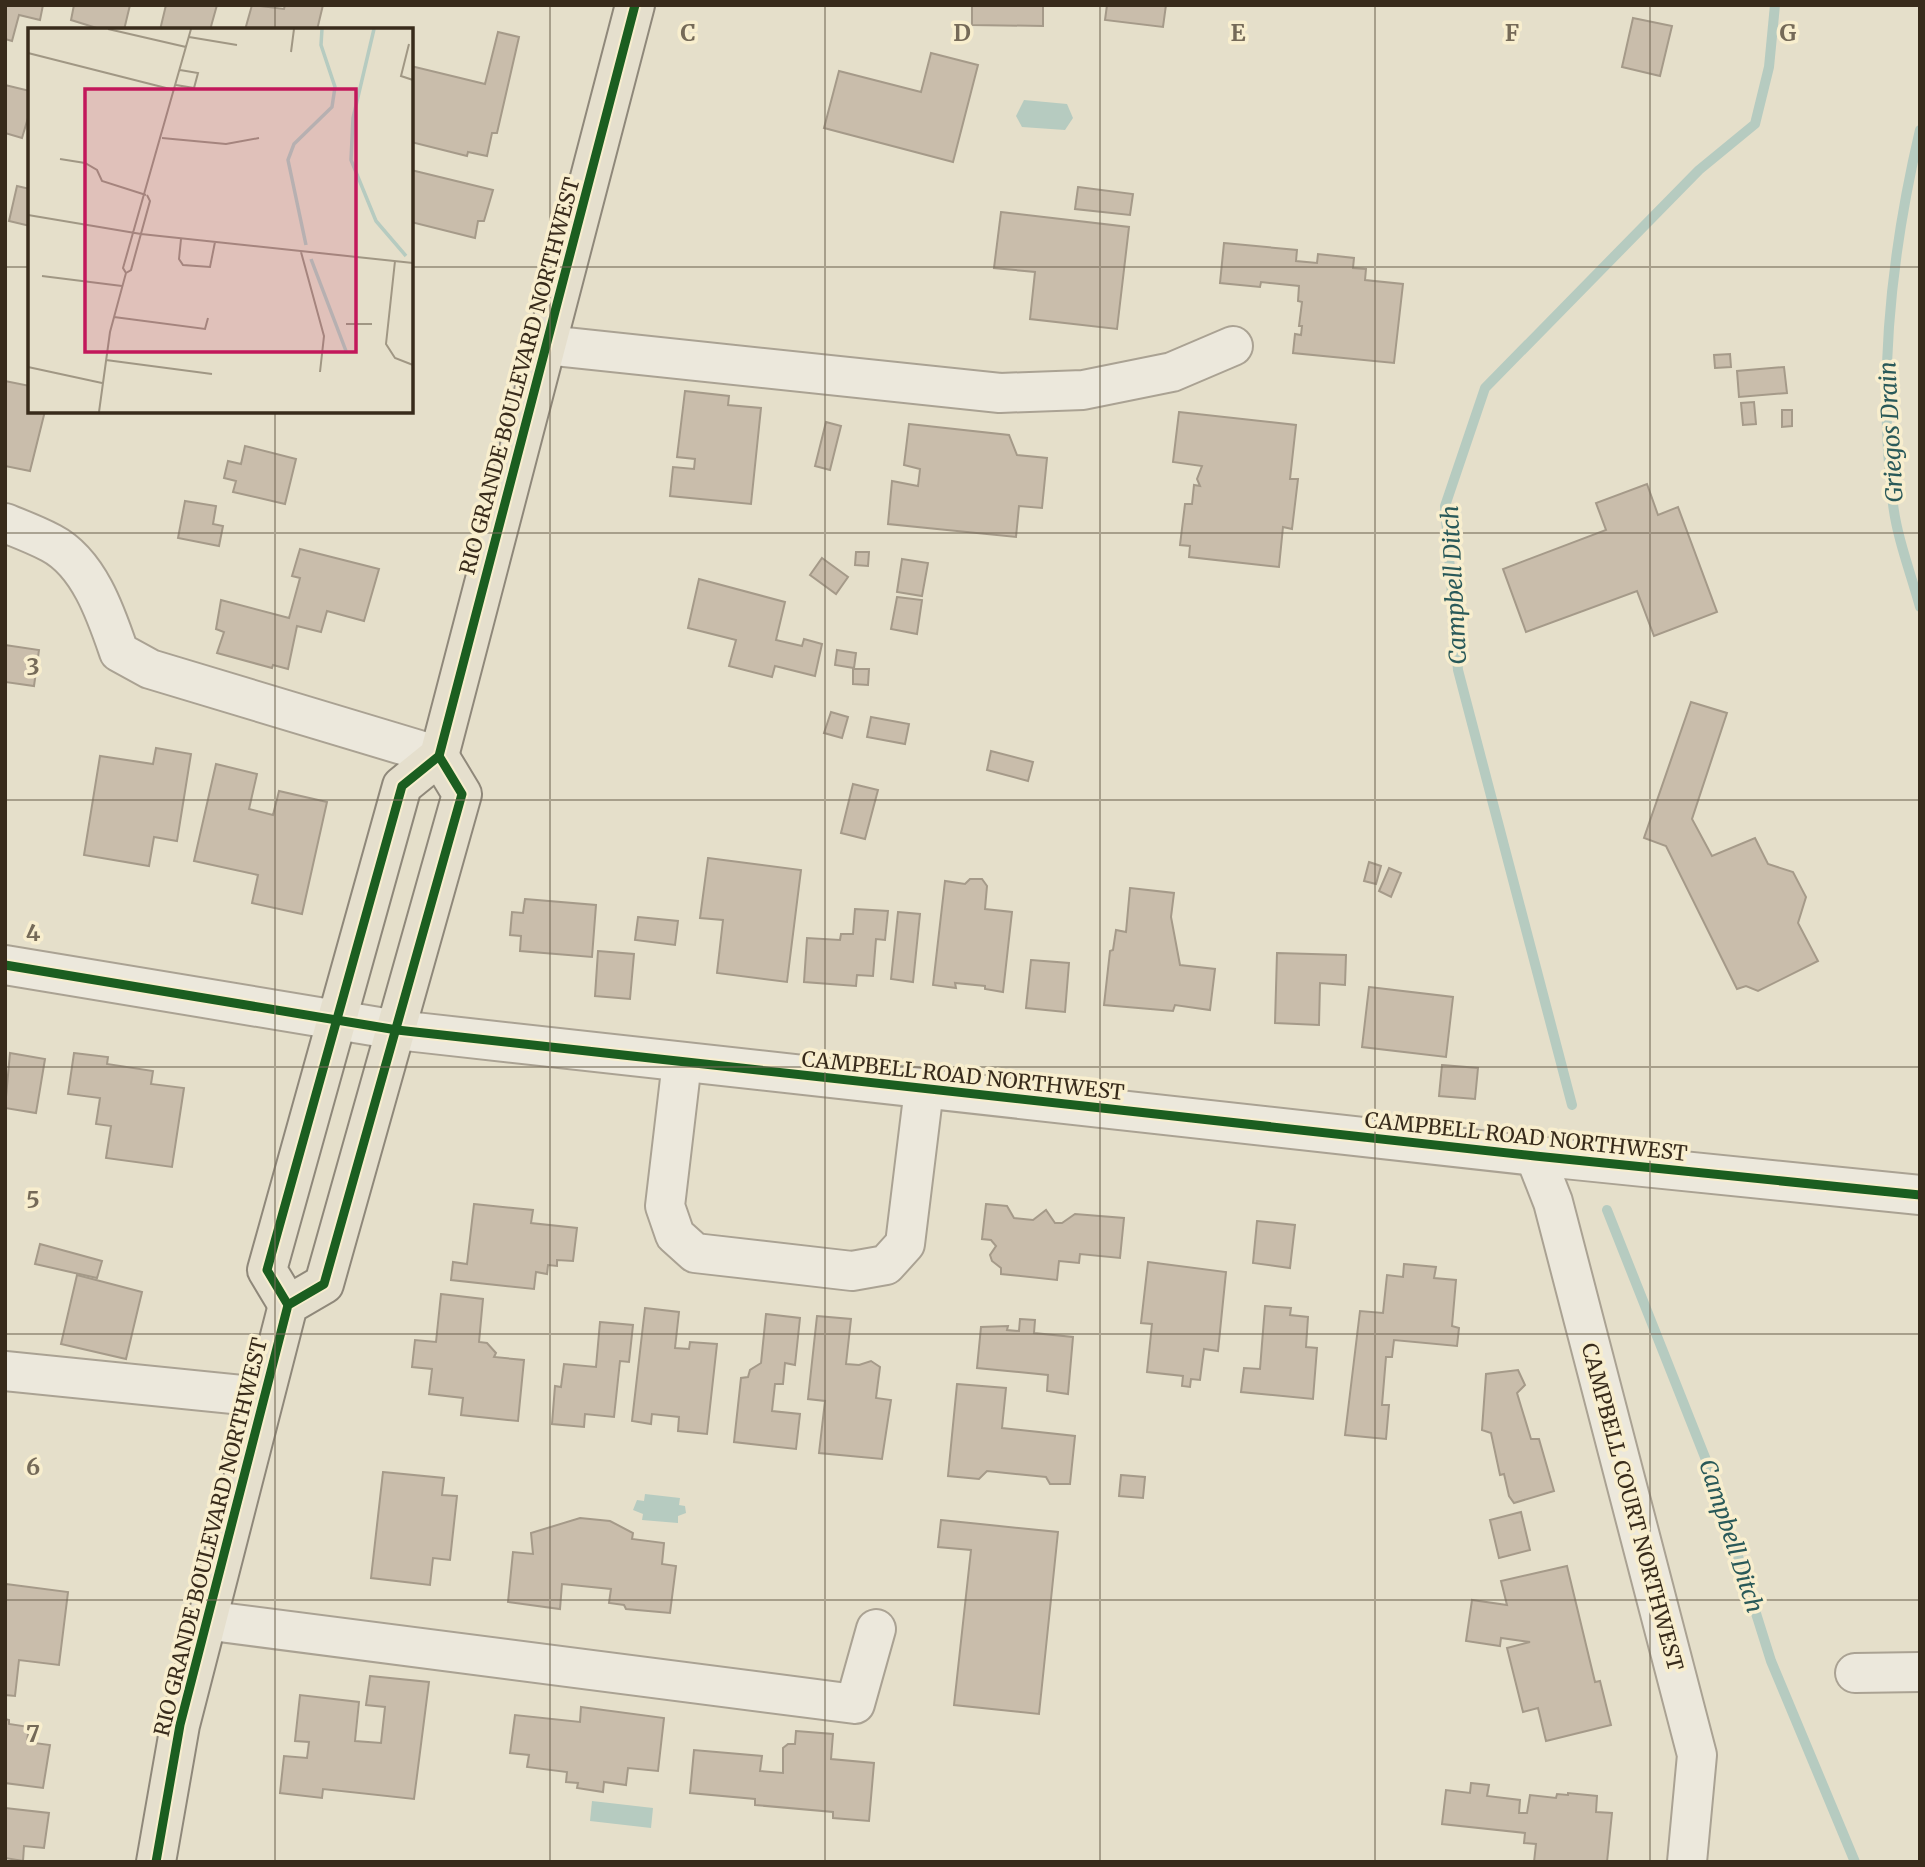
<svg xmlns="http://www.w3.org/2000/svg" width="1925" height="1867" viewBox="0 0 1925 1867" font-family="Merriweather,serif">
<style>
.water{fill:#b6cbc0}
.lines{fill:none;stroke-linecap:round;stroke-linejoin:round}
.stream{stroke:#b6cbc0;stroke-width:10}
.building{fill:#c9bdab;stroke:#a59a89;stroke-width:2}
.minor-casing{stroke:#aaa293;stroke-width:42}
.major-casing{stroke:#8f887a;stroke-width:42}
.minor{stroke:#ece8dc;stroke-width:38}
.major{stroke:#e5dfcd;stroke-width:38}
.cycleway-casing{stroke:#f8eece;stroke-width:13}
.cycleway{stroke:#1b5e20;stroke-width:9}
.grid{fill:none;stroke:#756a58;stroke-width:2;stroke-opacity:0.55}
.labels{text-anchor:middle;stroke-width:7;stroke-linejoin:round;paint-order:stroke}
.street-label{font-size:21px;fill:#382b1b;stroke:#f8eece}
.water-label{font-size:23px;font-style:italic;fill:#295959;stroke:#f8eece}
.inset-river{fill:none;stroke:#b6cbc0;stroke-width:3.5}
.inset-road{fill:none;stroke:#a09784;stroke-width:2}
.view{fill:#c2185b;fill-opacity:0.15;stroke:#c2185b;stroke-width:3.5}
.inset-edge{fill:none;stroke:#382b1b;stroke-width:3.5}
.grid-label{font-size:23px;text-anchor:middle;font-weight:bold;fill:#756a58;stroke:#f8eece;stroke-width:7;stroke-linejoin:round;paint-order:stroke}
</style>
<rect width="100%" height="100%" fill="#e5dfca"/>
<!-- water -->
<g class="water">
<path d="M1024,100L1067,104L1073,118L1065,130L1022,127L1016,116Z"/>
<path d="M645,1494L680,1498L679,1505L685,1506L686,1513L678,1516V1523L642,1520L643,1514L633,1510L637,1500L644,1501Z"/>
<path d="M592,1801L653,1808L651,1828L590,1821Z"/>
</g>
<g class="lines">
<!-- stream -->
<g class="stream">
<path d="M1920,130C1891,253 1877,378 1893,504C1897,538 1911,574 1920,607"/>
<path d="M1572,1105L1458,670L1445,506L1485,388L1699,170L1755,124L1769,67L1775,5"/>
<path d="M1607,1210L1714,1480L1771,1661L1855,1862"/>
</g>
</g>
<!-- building -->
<g class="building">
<path d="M5,5H43L40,20L19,15L12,41L5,39Z"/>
<path d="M74,5H130L124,30H103L71,20Z"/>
<path d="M166,5H217L210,30H160Z"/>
<path d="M252,5L284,9L285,5H323L317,30H245Z"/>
<path d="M972,5H1043V26L972,25Z"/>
<path d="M1107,5H1166L1163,27L1105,20Z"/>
<path d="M1633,18L1672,26L1660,76L1622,67Z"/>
<path d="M498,32L519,37L497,133H492L487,156L468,152L467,156L411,142V66L485,84Z"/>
<path d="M931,53L978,65L953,162L824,128L839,71L921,92Z"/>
<path d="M5,85L30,91V111L22,138L5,133Z"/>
<path d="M411,170L493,190L484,221H478L475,238L411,222Z"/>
<path d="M17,186L30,189V226L9,221Z"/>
<path d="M1078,187L1133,194L1130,215L1075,209Z"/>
<path d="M1001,212L1129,227L1117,329L1030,319L1035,272L994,268Z"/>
<path d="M1224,243L1297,250L1296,261L1317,263L1318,254L1354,258L1353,268L1366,269L1365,280L1403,284L1394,363L1293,353L1295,334L1301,335L1302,326H1299L1302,302L1298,301L1299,286L1261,282L1260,287L1220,283Z"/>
<path d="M1730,354L1731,367L1715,368L1714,355Z"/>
<path d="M1784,367L1787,393L1739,397L1737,371Z"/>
<path d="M5,381L30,386V411H45L30,471L5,466Z"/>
<path d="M685,391L729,396L728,405L761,408L751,504L670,496L673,467L694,469L695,459L677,457Z"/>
<path d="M1754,402L1756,424L1743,425L1741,403Z"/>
<path d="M1782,410H1792V426L1782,427Z"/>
<path d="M1179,412L1296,425L1290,479H1298L1292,529L1283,527L1279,567L1189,557L1190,546L1180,545L1185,504H1192L1194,485L1200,486L1197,479L1202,466L1173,462Z"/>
<path d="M826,422L841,426L830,470L815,466Z"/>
<path d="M909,424L1009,435L1017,455L1047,458L1042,508L1019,506L1016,537L888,524L892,481L918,486L920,469L904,465Z"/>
<path d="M245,446L296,459L285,504L233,492L236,481L224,478L228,461L241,464Z"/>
<path d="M1647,484L1658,515L1678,507L1717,612L1654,636L1637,591L1526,632L1503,569L1606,530L1596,503Z"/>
<path d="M185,501L216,506L213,524L223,526L219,546L178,538Z"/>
<path d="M300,549L379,569L364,621L327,611L321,632L297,626L288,669L273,665L272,668L217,653L224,632L216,629L221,600L289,618L300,578L292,576Z"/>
<path d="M856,552H869L868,566L855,565Z"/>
<path d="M822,558L848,577L836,594L810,575Z"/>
<path d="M902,559L928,563L922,596L897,592Z"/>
<path d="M699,579L785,602L776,640L802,646L804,639L822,644L815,676L775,666L772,677L729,666L736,640L688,628Z"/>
<path d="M897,597L922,600L917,634L891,629Z"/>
<path d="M5,645L39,650L34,686L5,682Z"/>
<path d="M837,650L856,653L854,668L835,665Z"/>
<path d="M853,669H869L868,685L853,684Z"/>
<path d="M1691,702L1727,713L1692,819L1712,856L1755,838L1768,864L1793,872L1806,897L1798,923L1818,961L1758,991L1746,986L1737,989L1666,846L1644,838Z"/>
<path d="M831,712L848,717L842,738L824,733Z"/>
<path d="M871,717L909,724L905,744L867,737Z"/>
<path d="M156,748L191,754L177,841L154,837L149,866L84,855L100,756L153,764Z"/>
<path d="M991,751L1033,762L1028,781L987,770Z"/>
<path d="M216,764L257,774L249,809L273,815L279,791L327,802L302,914L252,903L258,875L194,861Z"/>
<path d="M853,784L878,790L865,839L841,833Z"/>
<path d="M708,858L801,870L787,982L717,973L723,920L700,918Z"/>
<path d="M1369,862L1381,866L1376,884L1364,881Z"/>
<path d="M1389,868L1401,873L1391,897L1379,891Z"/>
<path d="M970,879H982L987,886L985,909L1012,912L1003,992L985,989V986L955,983L956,988L933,985L945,881L965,884Z"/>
<path d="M1130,888L1174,893L1171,917L1180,965L1215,969L1210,1010L1175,1005L1173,1011L1104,1005L1110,951L1113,950L1116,930L1126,932Z"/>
<path d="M525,899L596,905L592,957L520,951L521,936L510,935L512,912L523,913Z"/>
<path d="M855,909L888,911L885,940L876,939L873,976L857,975L856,986L804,982L807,938L840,940L841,934H853Z"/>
<path d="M898,912L920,914L913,982L891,979Z"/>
<path d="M638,917L678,921L675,945L635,940Z"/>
<path d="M598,951L634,954L630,999L595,996Z"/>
<path d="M1277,953L1346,955L1345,985L1320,983L1319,1025L1275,1023Z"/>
<path d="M1031,960L1069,963L1065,1012L1026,1008Z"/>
<path d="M1369,987L1453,997L1446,1057L1362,1047Z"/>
<path d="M10,1053L45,1059L36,1113L5,1108Z"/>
<path d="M74,1053L108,1057L107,1064L153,1071L151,1084L184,1088L172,1167L106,1158L111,1126L96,1124L100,1098L68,1094Z"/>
<path d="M1442,1065L1478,1068L1475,1099L1439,1096Z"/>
<path d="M474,1204L533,1210L531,1223L577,1228L573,1261L557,1260V1266L548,1265L547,1274L536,1272L534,1289L451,1280L453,1262L467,1264Z"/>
<path d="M986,1204L1007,1206L1014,1218L1033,1220L1046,1210L1055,1223H1062L1075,1214L1124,1218L1120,1258L1080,1254L1079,1263L1059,1261L1057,1280L1001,1274V1268L992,1261L990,1255L996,1246L991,1240L982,1239Z"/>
<path d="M1257,1221L1295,1225L1290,1268L1253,1263Z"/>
<path d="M40,1244L102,1261L97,1278L35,1264Z"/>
<path d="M1148,1262L1226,1272L1218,1351L1204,1349L1200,1380L1191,1379L1190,1387L1182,1386L1183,1376L1147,1372L1152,1324L1141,1323Z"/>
<path d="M1404,1264L1436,1267L1434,1278L1456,1280L1452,1326L1459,1328L1457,1346L1394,1340L1392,1357H1386L1382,1405H1389L1386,1439L1345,1435L1360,1311L1383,1313L1387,1275L1403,1277Z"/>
<path d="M77,1275L142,1292L126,1359L61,1344Z"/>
<path d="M441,1294L483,1299L479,1342L487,1343L496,1353L494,1357L524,1360L518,1421L461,1415L463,1398L429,1394L432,1369L412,1367L415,1340L436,1342Z"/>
<path d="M1265,1306L1291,1308L1290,1315L1308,1317L1306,1347L1317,1348L1313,1399L1241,1392L1244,1368L1260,1369Z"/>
<path d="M645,1308L679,1312L675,1348L689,1349L690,1342L717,1344L707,1434L678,1431L679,1417L652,1414L651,1424L632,1421Z"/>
<path d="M766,1314L800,1318L795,1365L785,1363L783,1384H775L772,1411L800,1414L796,1449L734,1442L741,1378L748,1377L750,1370L761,1363Z"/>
<path d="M817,1316L851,1319L846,1364L859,1365L871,1361L880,1367L876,1398L891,1400L882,1459L819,1453L825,1401L808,1399Z"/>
<path d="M1020,1319L1035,1320L1034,1333L1073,1337L1068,1394L1047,1391L1048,1375L977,1368L981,1327L1008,1326L1007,1330L1019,1331Z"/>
<path d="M600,1322L633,1325L629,1362L620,1361L614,1417L585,1414L584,1427L552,1424L555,1386L561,1387L564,1364L596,1367Z"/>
<path d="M1518,1370L1525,1385L1517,1393L1531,1439H1539L1554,1491L1514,1503L1509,1496L1504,1474L1500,1475L1491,1433L1482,1430L1486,1374Z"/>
<path d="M957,1384L1006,1388L1002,1428L1075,1436L1070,1484H1050L1046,1477L987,1471L979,1479L948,1476Z"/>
<path d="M383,1472L444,1478L442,1495L457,1496L450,1560L433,1558L430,1585L371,1578Z"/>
<path d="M1121,1475L1145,1477L1143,1498L1119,1496Z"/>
<path d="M1521,1512L1530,1550L1499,1558L1490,1520Z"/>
<path d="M580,1518L610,1521L633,1533L632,1539L664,1543L662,1564L676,1566L670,1613L626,1609L624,1605L609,1603L611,1589L562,1584L560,1609L508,1602L513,1552L533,1554L531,1533Z"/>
<path d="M941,1520L1058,1532L1039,1714L954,1705L971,1550L938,1547Z"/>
<path d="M1567,1566L1595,1682L1600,1681L1611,1725L1546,1741L1538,1708L1523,1712L1507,1648L1530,1642L1501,1638L1500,1646L1466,1641L1472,1600L1507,1605L1501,1581Z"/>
<path d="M6,1584L68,1592L59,1665L19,1660L15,1696L5,1695Z"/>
<path d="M370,1676L429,1682L414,1799L323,1789L322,1798L280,1793L284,1756L307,1758L309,1742L295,1741L300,1695L359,1702L355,1741L381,1743L385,1707L366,1705Z"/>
<path d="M581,1707L664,1718L658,1771L628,1768L626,1785L604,1782L603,1792L577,1788L578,1783L566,1782L567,1772L527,1767L529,1755L510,1753L515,1715L580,1722Z"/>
<path d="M5,1719L9,1720V1724L29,1727L27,1742L50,1745L43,1788L5,1783Z"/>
<path d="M796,1731L833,1734L831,1759L874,1763L869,1821L833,1818V1812L755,1805V1799L690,1793L694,1750L762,1756L760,1771L783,1773V1748L788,1744H795Z"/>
<path d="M1471,1783L1489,1785L1487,1796L1520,1800L1519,1813H1527L1530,1795L1556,1798L1557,1794L1568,1795V1793L1597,1796L1596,1812L1612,1813L1607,1862H1534L1536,1844L1524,1843L1525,1833L1442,1824L1446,1790L1470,1793Z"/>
<path d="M5,1808L49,1813L44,1848L24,1846L23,1861L5,1858Z"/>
</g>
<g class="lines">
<!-- minor casing -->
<g class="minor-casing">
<g id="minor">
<path d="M546,345L1000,393L1083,390L1172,372L1233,346"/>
<path d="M5,523C20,529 36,535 51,543C89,563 106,614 119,652L150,669L439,756"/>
<path d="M5,965L397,1030L1535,1156L1920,1195"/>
<path d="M682,1062L665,1206L675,1235L695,1253L852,1271L886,1265L905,1244L924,1089"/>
<path d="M1535,1156L1553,1202L1697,1755L1687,1862"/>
<path d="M5,1371L263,1397"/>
<path d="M204,1620L855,1704L876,1629"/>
<path d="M1855,1673L1920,1672"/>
</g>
</g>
<!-- major casing -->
<g class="major-casing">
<g id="major">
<path d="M288,1305L267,1270L402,786L439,756L635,5"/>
<path d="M156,1862L180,1725L288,1305L324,1284L462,794L439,756"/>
</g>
</g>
<!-- minor -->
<use href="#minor" class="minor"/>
<!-- major -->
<use href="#major" class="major"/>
<!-- cycleway casing -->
<g class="cycleway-casing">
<g id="cycleway">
<path d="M5,965L397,1030L1535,1156L1920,1195"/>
<path d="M288,1305L267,1270L402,786L439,756L635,5"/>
<path d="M156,1862L180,1725L288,1305L324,1284L462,794L439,756"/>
</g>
</g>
<!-- cycleway -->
<use href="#cycleway" class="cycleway"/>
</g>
<!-- grid -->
<path class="grid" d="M275,5V30M550,5V1862M825,5V1862M1100,5V1862M1375,5V1862M1650,5V1862M5,267H30M411,267H1920M275,411V1862M5,533H1920M5,800H1920M5,1067H1920M5,1334H1920M5,1600H1920"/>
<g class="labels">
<!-- street labels -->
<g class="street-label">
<text transform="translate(520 376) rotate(-75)" y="7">RIO GRANDE BOULEVARD NORTHWEST</text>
<text transform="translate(963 1076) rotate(6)" y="7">CAMPBELL ROAD NORTHWEST</text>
<text transform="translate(1526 1137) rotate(6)" y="7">CAMPBELL ROAD NORTHWEST</text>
<text transform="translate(1632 1507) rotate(75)" y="7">CAMPBELL COURT NORTHWEST</text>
<text transform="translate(211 1537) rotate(-76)" y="7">RIO GRANDE BOULEVARD NORTHWEST</text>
</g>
<!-- water labels -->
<g class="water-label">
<text transform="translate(1891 432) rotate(-93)" y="8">Griegos Drain</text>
<text transform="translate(1454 585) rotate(-93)" y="8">Campbell Ditch</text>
<text transform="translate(1731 1536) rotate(72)" y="8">Campbell Ditch</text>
</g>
</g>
<!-- overview -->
<g transform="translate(28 28)">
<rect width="385" height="385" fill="#e5dfca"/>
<path class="inset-river" d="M346,1L325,90L323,132L348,193L378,228M278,217L260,132L266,116L304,79L307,59L293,17L294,1M283,231L318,323"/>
<path class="inset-road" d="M80,1L158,19M161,9L209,17M381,16L373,48L385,52M263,24L266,1M0,25L146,62M148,57L166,60L170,45L152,42M134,110L198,116L231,110M32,131L57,135L69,142L74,153L118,167M0,187L113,206L385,235M153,211L151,231L155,237L182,239L187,214M273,224L296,308L292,344M367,233L358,316L367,330L385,337M98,245L103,242L122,173L119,167M14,248L94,258M86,289L177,301L180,290M318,296H344M78,332L184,346M0,339L74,355M71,384L82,304L98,245L95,240L163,1"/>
<path class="view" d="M57,61H328V324H57Z"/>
<rect width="385" height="385" class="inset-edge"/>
</g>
<g class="grid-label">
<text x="688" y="41">C</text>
<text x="962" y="41">D</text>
<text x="1238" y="41">E</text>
<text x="1512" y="41">F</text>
<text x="1788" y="41">G</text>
<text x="33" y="675">3</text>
<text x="33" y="941">4</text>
<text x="33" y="1208">5</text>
<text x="33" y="1475">6</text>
<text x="33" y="1742">7</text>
</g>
<!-- border -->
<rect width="1925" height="1867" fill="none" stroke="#382b1b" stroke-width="14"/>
</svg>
